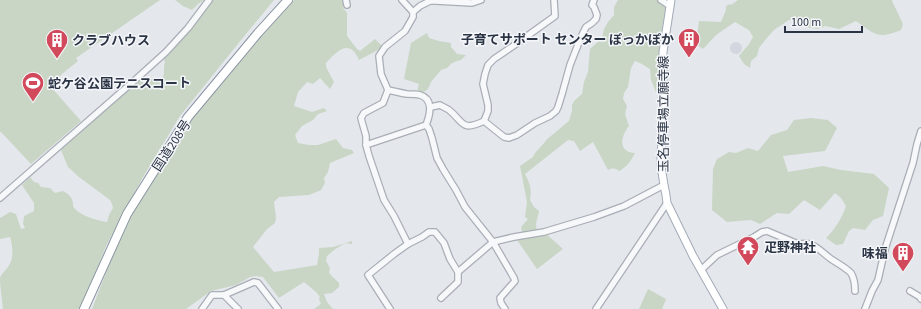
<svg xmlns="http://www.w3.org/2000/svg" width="921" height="309" viewBox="0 0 921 309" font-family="'Source Sans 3','Noto Sans JP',sans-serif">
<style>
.built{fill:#d2d6de}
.green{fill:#c9d6c5}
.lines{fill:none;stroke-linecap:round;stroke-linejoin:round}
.minor-casing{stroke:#a9aeb7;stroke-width:8}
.major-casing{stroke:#a3abb8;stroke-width:9}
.highway-casing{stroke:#8b94a3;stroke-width:10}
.minor{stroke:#f7f8fa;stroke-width:5.5}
.major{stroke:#fff;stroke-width:7}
.highway{stroke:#fff;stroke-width:8}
.labels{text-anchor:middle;stroke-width:3;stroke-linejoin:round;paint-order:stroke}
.poi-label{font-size:13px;font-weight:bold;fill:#2b3445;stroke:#f4f6f9;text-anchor:start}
.street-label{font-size:13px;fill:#2b3445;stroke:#f4f6f9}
</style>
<rect width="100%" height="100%" fill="#e4e7ec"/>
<!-- built -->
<circle class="built" cx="736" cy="48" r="6"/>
<!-- green -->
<g class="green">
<path d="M0,0H160L76,58L78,61L63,73L50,86L81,121L31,164L1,132H0Z"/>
<path d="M175,0H204L198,4L192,10L183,6Z"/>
<path d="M212,0H274L241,40L180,116L143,177L106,246L81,309H3C2,302 0,284 0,278C1,274 6,270 8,267C14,259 13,247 10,237L0,239V218L10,212L16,214L21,229L25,228L23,224L24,216L34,211V203L22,185L30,177L34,182L38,183L41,187L50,188L55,193L63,191C69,194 72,197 73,203C73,206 73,207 75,209C81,216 99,221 107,222L109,215L113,208L112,204L110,200L79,177L68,167L61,150L137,80H140L145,84L153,78L157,79L163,77C165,72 163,67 165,62L163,57L193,26Z"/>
<path d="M294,0H344L343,8L347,13V36L357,49L360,51L375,39L383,47L378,50L359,60C350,38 337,51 326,63V67L334,82L330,89L320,78L313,84L307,82L298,92L294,106L312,112L324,108L327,111L318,114L313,120L302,126L295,135L298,143L309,145H318L336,139L343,148L352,150L354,153L330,163L328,172L324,178L325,183L321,190L309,195L279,197L274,202L276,218L275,223L267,229L253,247L274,272L317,265L319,254V248L333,247L352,241V244L345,243L334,250L327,256L326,261L330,268L329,273L339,283V287L332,293L324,294L327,302L333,309H314L321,304L319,299L320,297L316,292L304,282L279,298L263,277L256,276L250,277L236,285L211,291L186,309H92L117,244L133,212L173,147L190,122L221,83L272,22Z"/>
<path d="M618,0H660L666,4L664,19L659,43V91L656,92L651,80L650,69L642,64L635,61L631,68L628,87L624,93L623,99L627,106L625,114L629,126C621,136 617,152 635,153C630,162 628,166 619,171C615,168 613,168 608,170L593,142L580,151L574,141L568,140L525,174C530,184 532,189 530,200L534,207L539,211L536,224L537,233L544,232L563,249L537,269L515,237L523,235L521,227L528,219L525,217L527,202L520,166L533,157L535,153L545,142L546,140L569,121L572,111V105L574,101L582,94L584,82L588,72L590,49L602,38L604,29L608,22L614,15V7Z"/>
<path d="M738,0H892L893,3L903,24L901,30C877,40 875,34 856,21L839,29L825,26L818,29L810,28L802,25L796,20H789L774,30L766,39L759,48L757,56L751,61L750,68L744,64L739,56L749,44L753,37L749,30L735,22L716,35L703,49L694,43L695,35L698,30L699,21L721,22L726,10V6L730,4L731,5Z"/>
<path d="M427,33L429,38L439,41L451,43V47L457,54L466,55L461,60L457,61L452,63L447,68L441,70L431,82L428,89L420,95L417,94L418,90L417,92L419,84L404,79L411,43Z"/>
<path d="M811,118L828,120L837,128L825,151L783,156L788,172L823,166L841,170L874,174L889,188L883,216L873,220L865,230L853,228L849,231L843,244L836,245L826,238C835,229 842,218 846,206L841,198L835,193L820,210L804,200L789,214L777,213L760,224L751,220L727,222L712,210L713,169L717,159L729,152L736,153L748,148L758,151L771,135L787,130L794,120Z"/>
<path d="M648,289L666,299L662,309H639Z"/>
</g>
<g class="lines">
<!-- minor casing -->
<g class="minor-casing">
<g id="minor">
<path d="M346,0L347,5"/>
<path d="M402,0L413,12"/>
<path d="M661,0L670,6"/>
<path d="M388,90C394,91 400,93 407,94C411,94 416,94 420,95C434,99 430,115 426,125L429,129L432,138L437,158L443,169L456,190L465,207L493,242L514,278L515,281L500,298L501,303L505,309"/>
<path d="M431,107L440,105C443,107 446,108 449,110C464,122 461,132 484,121L488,111V105L483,84L485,74L488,65L494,59L516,44L555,16L554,0"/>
<path d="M484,121L504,137L509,138L517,135L535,123L550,116L556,111L558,107L562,94L570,65L581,37L586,27L592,23L596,19L597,15L594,7L592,5L594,0"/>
<path d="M366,145L426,125"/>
<path d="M0,198L135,80L166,52L188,28L209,0"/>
<path d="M408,244L422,237L429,232H435L444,243L450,259L458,272"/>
<path d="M701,270L717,255L754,237L762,232L767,231L798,244C802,244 806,243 810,244C818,247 824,254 831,259C837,263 845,267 851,273C854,278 855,286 855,291"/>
<path d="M910,291L920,297L921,299"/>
<path d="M224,295L238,309"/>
<path d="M441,298L458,282V272L493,242L514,237L544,232L594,217L624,206L664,185"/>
<path d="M202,309L212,295H224L254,282L258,283L278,309"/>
<path d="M390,309L368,275L394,254L408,244L394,216L384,200L369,156L366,145V136L362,122L361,118L364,113L383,103L388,90L381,74L379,56L385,47L405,31L413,17V12L420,6L430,1H436L472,3L481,0"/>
<path d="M596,309L667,203"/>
<path d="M865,309L872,291L878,280L885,249L913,163L917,144L921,131"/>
</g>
</g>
<!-- major casing -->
<g class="major-casing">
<path id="major" d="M671,0L663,52V130L661,154V166L664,185L666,195L667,203L693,256L723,309"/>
</g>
<!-- highway casing -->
<g class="highway-casing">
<path id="highway" d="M84,309L127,214L188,117L258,33L288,0"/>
</g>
<!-- minor -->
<use href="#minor" class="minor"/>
<!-- major -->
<use href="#major" class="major"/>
<!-- highway -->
<use href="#highway" class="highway"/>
</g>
<!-- icons -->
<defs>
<g id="building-pin" transform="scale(1.15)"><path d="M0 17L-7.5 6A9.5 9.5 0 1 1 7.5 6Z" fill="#d1495b" stroke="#f4f6f9"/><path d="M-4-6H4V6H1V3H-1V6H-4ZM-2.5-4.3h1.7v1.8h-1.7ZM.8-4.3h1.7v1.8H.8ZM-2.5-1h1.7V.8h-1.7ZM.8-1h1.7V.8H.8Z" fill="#fff"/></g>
<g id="stadium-pin" transform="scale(1.15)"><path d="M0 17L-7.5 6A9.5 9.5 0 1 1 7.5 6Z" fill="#d1495b" stroke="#f4f6f9"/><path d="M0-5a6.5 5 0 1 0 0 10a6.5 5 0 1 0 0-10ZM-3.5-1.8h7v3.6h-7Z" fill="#fff"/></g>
<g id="temple-pin" transform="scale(1.15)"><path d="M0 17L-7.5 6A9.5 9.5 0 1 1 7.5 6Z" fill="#d1495b" stroke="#f4f6f9"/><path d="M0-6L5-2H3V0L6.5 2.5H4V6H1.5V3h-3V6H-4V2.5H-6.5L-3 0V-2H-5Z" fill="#fff"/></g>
</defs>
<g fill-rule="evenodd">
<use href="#building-pin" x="689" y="39"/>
<use href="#building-pin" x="57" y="40"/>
<use href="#stadium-pin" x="33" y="83"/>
<use href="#temple-pin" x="748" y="247"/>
<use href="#building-pin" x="903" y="253"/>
</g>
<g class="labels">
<!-- poi labels -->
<g class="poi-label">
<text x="674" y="44" text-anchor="end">子育てサポート センター ぽっかぽか</text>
<text x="72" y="45">クラブハウス</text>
<text x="48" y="88">蛇ケ谷公園テニスコート</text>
<text x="764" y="252">疋野神社</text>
<text x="888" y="258" text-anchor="end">味福</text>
</g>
<!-- street labels -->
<g class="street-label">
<text transform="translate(663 114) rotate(-90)" y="5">玉名停車場立願寺線</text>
<text transform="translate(171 145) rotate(-57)" y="5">国道208号</text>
</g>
</g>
<!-- scale -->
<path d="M785 26v6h77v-6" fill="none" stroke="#2b3445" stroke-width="2"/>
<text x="791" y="26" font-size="12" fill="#2b3445" stroke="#f4f6f9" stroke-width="3" paint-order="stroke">100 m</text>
</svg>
